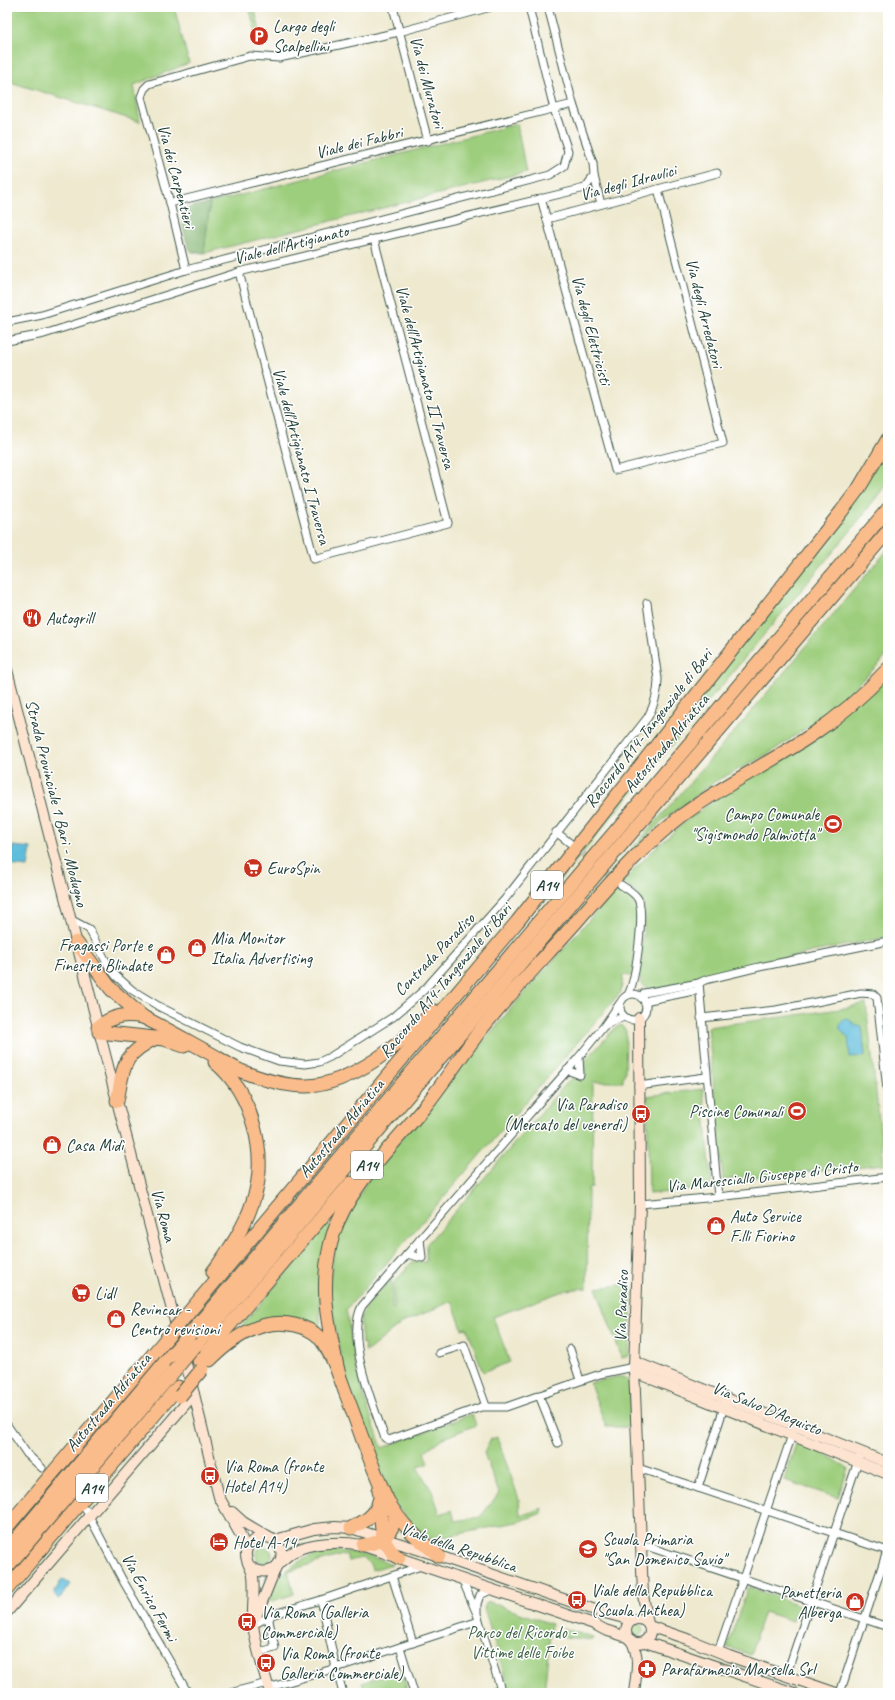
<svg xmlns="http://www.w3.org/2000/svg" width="895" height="1700" viewBox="0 0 895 1700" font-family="Caveat,sans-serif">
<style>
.green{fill:#9dce7d;stroke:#5e8658}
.forest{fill:#7eb16c;stroke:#4e7750}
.water{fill:#5ebddc;stroke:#3e7d88}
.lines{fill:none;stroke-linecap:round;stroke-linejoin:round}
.street-tunnel{stroke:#c5c7b0;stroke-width:7;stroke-dasharray:7 3.5;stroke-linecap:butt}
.street-casing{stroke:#3e574b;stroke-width:9}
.secondary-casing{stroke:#3e574b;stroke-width:12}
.highway-casing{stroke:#3e574b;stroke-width:15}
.street{stroke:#fff;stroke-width:7}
.secondary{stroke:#fde4d1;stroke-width:10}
.highway{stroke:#fabc8b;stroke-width:13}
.highway-bridge-casing{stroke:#3e574b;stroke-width:15;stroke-linecap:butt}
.highway-bridge{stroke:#fabc8b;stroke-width:13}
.labels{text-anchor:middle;stroke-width:3;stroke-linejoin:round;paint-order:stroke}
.shield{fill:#fff;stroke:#627771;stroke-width:1}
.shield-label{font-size:16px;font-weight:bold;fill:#1f3d34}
.poi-label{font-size:17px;fill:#1f3d34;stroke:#fff;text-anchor:start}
.street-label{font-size:17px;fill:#1f3d34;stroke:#fff}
.park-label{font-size:17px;fill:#3e6146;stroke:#fff}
</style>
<rect width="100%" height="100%" fill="#fff"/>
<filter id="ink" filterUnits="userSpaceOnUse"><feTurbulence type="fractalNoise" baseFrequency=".025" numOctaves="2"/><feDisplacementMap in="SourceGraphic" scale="8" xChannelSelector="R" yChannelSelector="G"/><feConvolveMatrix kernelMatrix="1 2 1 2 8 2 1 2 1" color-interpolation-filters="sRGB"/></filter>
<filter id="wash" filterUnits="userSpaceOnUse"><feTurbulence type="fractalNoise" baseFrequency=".012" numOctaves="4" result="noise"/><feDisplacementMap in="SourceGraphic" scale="16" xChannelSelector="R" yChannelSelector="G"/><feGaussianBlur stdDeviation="0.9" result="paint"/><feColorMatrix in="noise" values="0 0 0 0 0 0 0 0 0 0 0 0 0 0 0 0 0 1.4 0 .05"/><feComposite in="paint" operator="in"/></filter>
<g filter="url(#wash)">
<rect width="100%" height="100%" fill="#eee9cf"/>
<!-- green -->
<g class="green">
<path d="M7,7H174L189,63L134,85L140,122L7,81Z"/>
<path d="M249,7H254L264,47L263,49L260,48Z"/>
<path d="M517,124L526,172L204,253L210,203Z"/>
<path d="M888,449V482L853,528L558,882Z"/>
<path d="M888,549V653L879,664L823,717L768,754L714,782L663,820L613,871L734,732Z"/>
<path d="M888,674V937L812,952L655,989C647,989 640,986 640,976H638C639,960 648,917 643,905C640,895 631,888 623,882L649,854L686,821Z"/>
<path d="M619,886C625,890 631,894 635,901C642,915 633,959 632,976L623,975L621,992L346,1310C351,1331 352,1353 358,1374C364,1399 373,1423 382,1448L472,1414L476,1425L441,1439L424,1452L428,1464L417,1467L432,1491L440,1514L452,1510L455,1521L480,1517L499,1493L484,1453L491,1439L497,1437L519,1499L520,1516L543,1508L542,1513L521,1521L435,1539L423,1538L392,1500L344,1374L328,1290L337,1235L370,1176L520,998Z"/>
<path d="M866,1003L884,1164L723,1180L708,1027L840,1009Z"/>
<path d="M621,1025L626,1031L625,1074L623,1075V1082H593L592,1187L588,1188L587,1288L566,1290L493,1317L510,1362L483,1372L467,1328L462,1329L452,1301L402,1323L366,1352L364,1343L362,1344C362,1336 360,1326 361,1318C364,1306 383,1288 392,1278V1309H394V1283L412,1262H426V1245L570,1079H585V1061L616,1027Z"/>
<path d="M703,1089L712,1188L649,1194L647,1096Z"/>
<path d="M327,1224L331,1225L320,1298V1328L298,1321L243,1328L242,1326Z"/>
<path d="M621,1285L632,1286L629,1356L622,1358L596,1288Z"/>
<path d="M616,1377H623L629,1381L631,1427H606L590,1383Z"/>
<path d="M796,1444L823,1453L848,1468L838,1498L784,1480Z"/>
<circle cx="264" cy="1555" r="8"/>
<path d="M328,1551C351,1550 370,1556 392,1564L372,1570C371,1564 368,1561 362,1558L348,1561L346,1554L288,1571L294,1594L269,1602C272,1574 303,1556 328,1551Z"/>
<path d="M748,1587L799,1605L793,1621L764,1612L756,1635L757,1636L751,1655L727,1647Z"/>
<path d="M489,1602L551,1624L544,1693H510L484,1609L486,1603Z"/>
<circle cx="638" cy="1630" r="6"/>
<path d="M563,1628L593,1638L592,1640L564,1637L562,1635Z"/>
<path d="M400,1670L407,1688L393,1693H366L362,1683Z"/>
</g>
<!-- forest -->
<path class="forest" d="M210,203L204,253L192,252C187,246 186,239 184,231C178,205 187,208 210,203Z"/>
<!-- water -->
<g class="water">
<path d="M13,846L31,848L28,867L9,865Z"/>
<path d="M845,1019L850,1020L856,1026H862L865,1056L850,1057L848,1037L840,1030V1024Z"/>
<path d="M62,1579L70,1584L61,1597L58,1599L54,1593Z"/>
</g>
</g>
<g filter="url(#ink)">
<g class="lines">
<!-- street-tunnel -->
<path class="street-tunnel" d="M573,846L616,881"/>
<!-- street casing -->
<g class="street-casing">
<g id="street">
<path d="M393,7L428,141"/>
<path d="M594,176L601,204"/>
<path d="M541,198L615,470L723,443L658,189"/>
<path d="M170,203L573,104"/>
<path d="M547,219L717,173"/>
<path d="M186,270L170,203L141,97L144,89L149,84L250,56L279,58L399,32L491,7"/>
<path d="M239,272L314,559L448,523L374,239"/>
<path d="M7,322L42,315L186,270L550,175L564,166L568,151L554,109L529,7"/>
<path d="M7,341L44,334L239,272L585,188L594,176L593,163L573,104L548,7"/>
<path d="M556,832L570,843"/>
<path d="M621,885C627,889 634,892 638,899C645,912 636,980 628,995"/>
<path d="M70,919L89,929L109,967L116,976L132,990L160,1007L240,1047L279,1061L305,1064L319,1062L330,1057L393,1017L424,990L505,899L648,717C655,704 658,693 658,679L647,603"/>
<path d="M699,983L718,1197"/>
<circle cx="633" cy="1007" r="13"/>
<path d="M641,998L644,993L699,983L705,980L759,967L888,941"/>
<path d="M620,1003L604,1026L579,1057L362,1306C345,1337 373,1406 385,1438L389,1440L481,1407H506L600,1374L634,1367"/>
<path d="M645,1004L649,1000L699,990"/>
<path d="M701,1018L776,1010L861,993L873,994L877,998L888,1098"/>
<path d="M606,1025L614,1020L625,1017"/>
<path d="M567,1070L580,1075L579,1057"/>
<path d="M638,1086L706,1077"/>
<path d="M640,1204L718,1197L888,1177"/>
<path d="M407,1254L422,1258L420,1239"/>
<path d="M570,1349L580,1380"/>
<path d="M439,1353L464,1345L486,1406"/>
<path d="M539,1395L558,1443"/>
<path d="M7,1425L27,1454L42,1468"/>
<path d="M638,1468L888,1551"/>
<path d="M698,1488L725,1404"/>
<path d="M86,1510L122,1579L188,1693"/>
<path d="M641,1546L649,1547L888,1627"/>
<path d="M392,1576L413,1643"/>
<path d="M462,1579L477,1614L502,1693"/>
<path d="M321,1600L336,1668L343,1693"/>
<path d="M477,1612V1604L480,1595L493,1589"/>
<path d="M253,1625L270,1616"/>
<path d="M400,1647L414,1693"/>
<path d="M259,1652L275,1648L269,1621L270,1616L274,1614L321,1600L421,1566"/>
<path d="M718,1652L793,1432"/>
<path d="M786,1676L859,1458"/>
<path d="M268,1688L336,1668L479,1621"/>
<path d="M230,1693L267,1683"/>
<path d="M490,1693L501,1690"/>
<path d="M840,1693L888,1548"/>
</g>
</g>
<!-- secondary casing -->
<g class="secondary-casing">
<g id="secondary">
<path d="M7,670L117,1101L194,1394L219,1497L240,1534L246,1550"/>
<path d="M639,1018L640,1204L634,1367L643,1595L648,1624"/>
<path d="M635,1362L888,1463"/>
<path d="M634,1372L888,1474"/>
<path d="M232,1512L243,1522L268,1537"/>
<path d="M275,1540L314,1529L335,1527L351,1528L439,1556L598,1611L631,1620"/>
<path d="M280,1562C284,1559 288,1555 293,1552C310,1542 342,1541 361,1545L594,1624L605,1630L627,1637"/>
<path d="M250,1566C270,1583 293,1557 275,1541C265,1532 247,1539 246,1553C245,1562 252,1568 253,1576C255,1592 252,1609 253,1625C256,1648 264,1671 270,1693"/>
<path d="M7,1612L194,1394"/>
<path d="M256,1617L276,1567"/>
<circle cx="638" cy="1631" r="12"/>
<path d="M649,1626L687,1639L729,1656L836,1693"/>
<path d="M631,1640C641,1659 636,1673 634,1693"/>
<path d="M645,1642L794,1693"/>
</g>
</g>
<!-- highway casing -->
<g class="highway-casing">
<g id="highway">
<path d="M76,942L111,989L143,1017"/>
<path d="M98,1027C113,1015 125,1014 143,1017C167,1029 191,1043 215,1056C223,1061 232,1067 241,1071C261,1079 284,1086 306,1086C352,1085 403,1042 434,1011"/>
<path d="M99,1032L164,1039L184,1046"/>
<path d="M117,1101C124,1067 121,1055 156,1038"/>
<path d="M213,1272C229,1250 245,1227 253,1201C269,1155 252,1093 215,1062"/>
<path d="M185,1317L517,922L841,512L859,488L888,439"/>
<path d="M191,1333L888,509"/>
<path d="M195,1346L888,531"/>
<path d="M210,1360C232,1338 262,1317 295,1325C304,1327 312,1330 319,1337C332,1353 339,1375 346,1394C360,1430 371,1467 388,1501C400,1524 420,1541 439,1556"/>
<path d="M199,1361L351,1183"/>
<path d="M339,1375C328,1327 318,1284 333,1235C348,1186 394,1145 426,1105C445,1081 461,1056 479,1032C509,994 544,958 576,922C608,885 641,847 680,817C722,785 769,764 813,734C840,716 865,694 888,669"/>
<path d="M379,1490C385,1517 373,1538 399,1558"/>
<path d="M7,1527L166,1339"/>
<path d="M351,1528C364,1522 376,1516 379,1501"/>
<path d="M363,1545C383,1544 395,1531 395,1512"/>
<path d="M7,1550L170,1356"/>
<path d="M7,1567L174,1371"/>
<path d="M7,1589L178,1387"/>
</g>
</g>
<!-- street -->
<use href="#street" class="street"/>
<!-- secondary -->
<use href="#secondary" class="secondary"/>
<!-- highway -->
<use href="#highway" class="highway"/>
<!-- highway-bridge casing -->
<g class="highway-bridge-casing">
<g id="highway-bridge">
<path d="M166,1339L185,1317"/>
<path d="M170,1356L191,1333"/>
<path d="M174,1371L195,1346"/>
<path d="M180,1396L202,1369"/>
</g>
</g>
<!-- highway-bridge -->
<use href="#highway-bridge" class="highway-bridge"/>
</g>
</g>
<!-- icons -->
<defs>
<g id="parking-disc" transform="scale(1)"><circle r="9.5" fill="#c8321e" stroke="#fff"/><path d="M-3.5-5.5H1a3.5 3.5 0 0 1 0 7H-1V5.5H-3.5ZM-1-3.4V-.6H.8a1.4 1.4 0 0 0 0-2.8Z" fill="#fff"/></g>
<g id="restaurant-disc" transform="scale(1)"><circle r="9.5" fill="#c8321e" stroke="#fff"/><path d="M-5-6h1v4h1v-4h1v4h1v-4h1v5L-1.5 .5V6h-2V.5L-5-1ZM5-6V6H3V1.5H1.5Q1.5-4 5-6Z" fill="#fff"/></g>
<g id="stadium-disc" transform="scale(1)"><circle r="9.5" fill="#c8321e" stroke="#fff"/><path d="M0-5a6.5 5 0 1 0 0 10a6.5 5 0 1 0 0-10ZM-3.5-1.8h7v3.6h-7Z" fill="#fff"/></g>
<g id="supermarket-disc" transform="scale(1)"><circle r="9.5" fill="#c8321e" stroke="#fff"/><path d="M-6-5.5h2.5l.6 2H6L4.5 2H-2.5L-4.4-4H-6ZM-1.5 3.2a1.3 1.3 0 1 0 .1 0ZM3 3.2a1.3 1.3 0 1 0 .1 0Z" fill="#fff"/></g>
<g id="shop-disc" transform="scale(1)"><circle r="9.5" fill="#c8321e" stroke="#fff"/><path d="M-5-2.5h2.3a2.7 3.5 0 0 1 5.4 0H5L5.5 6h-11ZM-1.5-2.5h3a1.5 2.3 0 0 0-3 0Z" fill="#fff"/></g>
<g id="bus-disc" transform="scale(1)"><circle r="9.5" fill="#c8321e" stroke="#fff"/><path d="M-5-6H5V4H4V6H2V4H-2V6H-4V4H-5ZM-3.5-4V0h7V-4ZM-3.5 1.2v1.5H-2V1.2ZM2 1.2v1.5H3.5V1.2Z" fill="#fff"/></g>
<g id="hotel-disc" transform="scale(1)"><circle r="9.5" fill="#c8321e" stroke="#fff"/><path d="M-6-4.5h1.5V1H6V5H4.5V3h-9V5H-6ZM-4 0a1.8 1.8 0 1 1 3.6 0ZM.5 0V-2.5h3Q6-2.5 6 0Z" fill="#fff"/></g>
<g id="school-disc" transform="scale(1)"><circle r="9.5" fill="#c8321e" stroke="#fff"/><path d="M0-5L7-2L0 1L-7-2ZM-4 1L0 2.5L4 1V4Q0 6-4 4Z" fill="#fff"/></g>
<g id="pharmacy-disc" transform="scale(1)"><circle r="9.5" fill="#c8321e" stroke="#fff"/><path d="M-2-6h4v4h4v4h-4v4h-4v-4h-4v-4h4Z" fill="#fff"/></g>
</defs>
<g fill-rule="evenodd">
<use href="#parking-disc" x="259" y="36"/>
<use href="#restaurant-disc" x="32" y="618"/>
<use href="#stadium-disc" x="833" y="824"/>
<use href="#supermarket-disc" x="253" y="868"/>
<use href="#shop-disc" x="197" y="948"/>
<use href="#shop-disc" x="166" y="955"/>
<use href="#stadium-disc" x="797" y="1111"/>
<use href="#bus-disc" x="641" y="1114"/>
<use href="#shop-disc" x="52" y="1145"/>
<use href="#shop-disc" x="716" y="1226"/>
<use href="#supermarket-disc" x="81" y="1293"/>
<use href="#shop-disc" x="116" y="1319"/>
<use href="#bus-disc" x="210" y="1476"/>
<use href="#hotel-disc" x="219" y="1542"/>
<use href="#school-disc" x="588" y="1549"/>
<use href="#bus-disc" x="577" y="1600"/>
<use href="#shop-disc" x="855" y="1602"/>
<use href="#bus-disc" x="247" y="1622"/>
<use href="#bus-disc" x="266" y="1663"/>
<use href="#pharmacy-disc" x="647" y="1669"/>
</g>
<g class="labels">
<!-- shield labels -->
<g class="shield">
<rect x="531" y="871" width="32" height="28" rx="3"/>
<rect x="351" y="1151" width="32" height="28" rx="3"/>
<rect x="76" y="1474" width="32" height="28" rx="3"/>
</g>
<g class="shield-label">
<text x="547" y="891">A14</text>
<text x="367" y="1171">A14</text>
<text x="92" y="1494">A14</text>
</g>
<!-- poi labels -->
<g class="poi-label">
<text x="273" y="32">Largo degli<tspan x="273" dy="20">Scalpellini</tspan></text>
<text x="46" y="624">Autogrill</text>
<text x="819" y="820" text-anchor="end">Campo Comunale<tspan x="819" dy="20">"Sigismondo Palmiotta"</tspan></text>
<text x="267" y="874">EuroSpin</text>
<text x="211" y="944">Mia Monitor<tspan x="211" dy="20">Italia Advertising</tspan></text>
<text x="152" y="951" text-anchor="end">Fragassi Porte e<tspan x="152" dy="20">Finestre Blindate</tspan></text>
<text x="627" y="1110" text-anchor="end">Via Paradiso<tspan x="627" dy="20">(Mercato del venerdì)</tspan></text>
<text x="783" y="1117" text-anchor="end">Piscine Comunali</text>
<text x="66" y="1151">Casa Midì</text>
<text x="730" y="1222">Auto Service<tspan x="730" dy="20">F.lli Fiorino</tspan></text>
<text x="95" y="1299">Lidl</text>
<text x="130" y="1315">Revincar -<tspan x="130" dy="20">Centro revisioni</tspan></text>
<text x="224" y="1472">Via Roma (fronte<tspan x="224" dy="20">Hotel A14)</tspan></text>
<text x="602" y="1545">Scuola Primaria<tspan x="602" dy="20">"San Domenico Savio"</tspan></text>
<text x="233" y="1548">Hotel A-14</text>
<text x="591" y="1596">Viale della Repubblica<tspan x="591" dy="20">(Scuola Anthea)</tspan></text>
<text x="841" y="1598" text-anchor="end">Panetteria<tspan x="841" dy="20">Alberga</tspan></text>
<text x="261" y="1618">Via Roma (Galleria<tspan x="261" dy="20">Commerciale)</tspan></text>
<text x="280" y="1659">Via Roma (fronte<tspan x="280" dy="20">Galleria Commerciale)</tspan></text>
<text x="661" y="1675">Parafarmacia Marsella Srl</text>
</g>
<!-- street labels -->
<g class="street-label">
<text transform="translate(428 82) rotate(75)" y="6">Via dei Muratori</text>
<text transform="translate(359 142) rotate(-14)" y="6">Viale dei Fabbri</text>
<text transform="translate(177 176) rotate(75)" y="6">Via dei Carpentieri</text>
<text transform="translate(628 182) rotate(-15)" y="6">Via degli Idraulici</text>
<text transform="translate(291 244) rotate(-14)" y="6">Viale dell'Artigianato</text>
<text transform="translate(705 313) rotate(76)" y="6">Via degli Arredatori</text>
<text transform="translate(592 330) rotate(75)" y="6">Via degli Elettricisti</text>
<text transform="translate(426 377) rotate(75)" y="6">Viale dell'Artigianato II Traversa</text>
<text transform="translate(302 456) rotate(75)" y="6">Viale dell'Artigianato I Traversa</text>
<text transform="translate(648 728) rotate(-52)" y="6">Raccordo A14-Tangenziale di Bari</text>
<text transform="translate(666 743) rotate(-50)" y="6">Autostrada Adriatica</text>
<text transform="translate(57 803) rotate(76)" y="6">Strada Provinciale 1 Bari - Modugno</text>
<text transform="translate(434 954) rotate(-46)" y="6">Contrada Paradiso</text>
<text transform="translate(445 980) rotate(-50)" y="6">Raccordo A14-Tangenziale di Bari</text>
<text transform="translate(341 1128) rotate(-50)" y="6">Autostrada Adriatica</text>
<text transform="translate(762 1176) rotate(-6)" y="6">Via Maresciallo Giuseppe di Cristo</text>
<text transform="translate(164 1215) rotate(75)" y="6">Via Roma</text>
<text transform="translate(621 1306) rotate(-88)" y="6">Via Paradiso</text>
<text transform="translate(108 1402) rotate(-50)" y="6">Autostrada Adriatica</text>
<text transform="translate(767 1408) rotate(22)" y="6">Via Salvo D'Acquisto</text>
<text transform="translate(459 1547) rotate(19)" y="6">Viale della Repubblica</text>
<text transform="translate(150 1597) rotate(61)" y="6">Via Enrico Fermi</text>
</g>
<!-- park labels -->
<g class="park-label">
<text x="522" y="1638">Parco del Ricordo -<tspan x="522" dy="20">Vittime delle Foibe</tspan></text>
</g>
</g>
<!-- margin -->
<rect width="895" height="1700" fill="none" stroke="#fff" stroke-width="24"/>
</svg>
